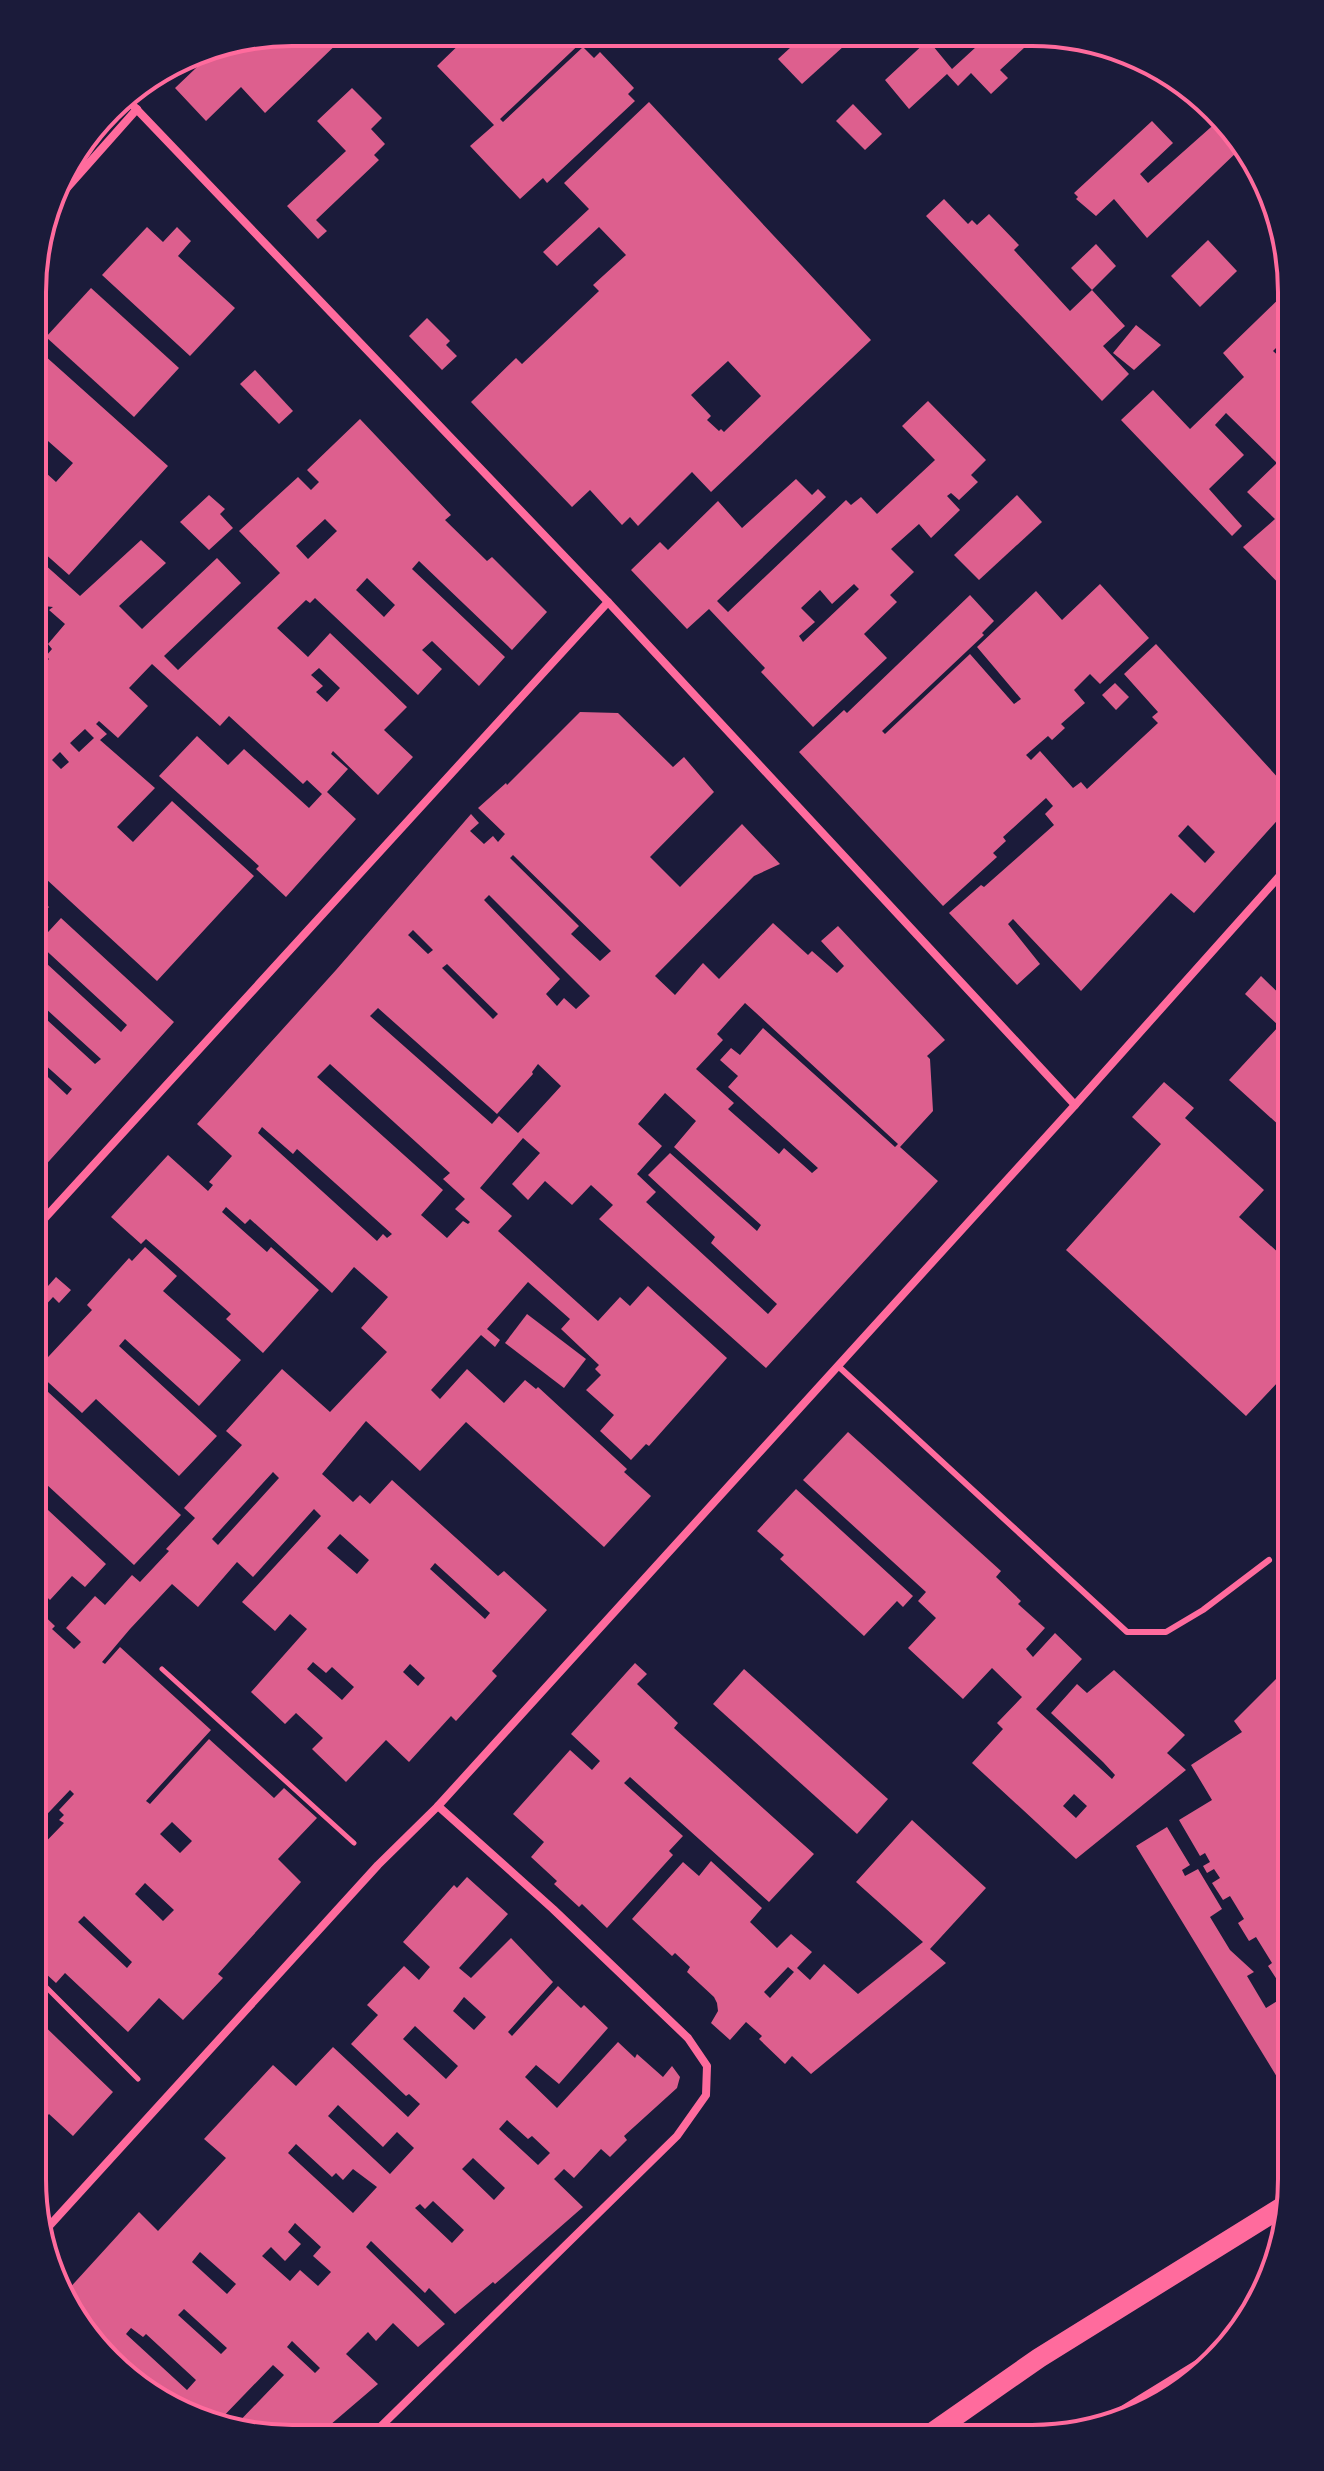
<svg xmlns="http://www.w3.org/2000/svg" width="1324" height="2471" viewBox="0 0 1324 2471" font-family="'Exo 2',sans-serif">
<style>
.building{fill:#dd5f8e;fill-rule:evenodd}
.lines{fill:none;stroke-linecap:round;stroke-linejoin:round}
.path{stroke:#ff6b9d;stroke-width:5}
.service{stroke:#ff6b9d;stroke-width:6}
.minor{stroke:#ff6b9d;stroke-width:8}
.primary{stroke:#ff6b9d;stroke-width:20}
.rim{fill:none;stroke:#ff6b9d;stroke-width:4}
</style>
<rect width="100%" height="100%" fill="#1b1b3a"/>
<!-- building -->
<g class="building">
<path d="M292,32H341L345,36L265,113L241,87L206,121L175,88L218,47L225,45L231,51L240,42Z"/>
<path d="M471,33L588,36L500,119L503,122L583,47L594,58L600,52L634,88L628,94L635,101L547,183L543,178L520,199L470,146L494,125L437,66Z"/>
<path d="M804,35H835L855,36L802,84L778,59Z"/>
<path d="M988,36L1036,37L1000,70L1008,78L991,94L971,73L958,86L947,74L909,109L885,80L928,40L952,69Z"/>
<path d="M352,88L382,118L371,129L385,144L374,155L379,160L316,220L327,231L318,239L287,206L346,151L317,121Z"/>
<path d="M649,102L871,340L711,492L692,472L638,526L630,517L622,525L590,490L572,507L471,402L516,358L522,364L599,291L593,285L626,255L599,227L557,266L543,252L589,209L564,183ZM728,361L761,396L724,432L721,429L719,431L707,420L711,416L691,395Z"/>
<path d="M853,104L882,134L865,150L836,121Z"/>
<path d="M1219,120L1239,150L1147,238L1114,199L1096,216L1076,199L1078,197L1074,193L1152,121L1173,143L1140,174L1148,183Z"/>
<path d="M944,199L968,224L972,220L977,225L989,214L1019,245L1014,250L1070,311L1092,290L1125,326L1103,346L1129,374L1102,401L926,216Z"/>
<path d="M147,227L163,242L177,227L191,241L178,256L235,308L190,356L102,275Z"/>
<path d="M1208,240L1237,271L1200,307L1171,276Z"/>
<path d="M1096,244L1116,266L1092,290L1071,268Z"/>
<path d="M1291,287L1292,332L1273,351L1292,368V403L1288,407L1292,412V597L1243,547L1275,519L1247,492L1277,463L1226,413L1215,425L1244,455L1209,489L1242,526L1232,536L1121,420L1153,390L1190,429L1244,377L1223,353Z"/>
<path d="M91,288L179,368L134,417L46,337Z"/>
<path d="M427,318L450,341L446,345L457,356L442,370L409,336Z"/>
<path d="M1136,325L1161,345L1134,370L1113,353Z"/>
<path d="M34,346L168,466L69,575L34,544V462L56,482L73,463L48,441L34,457Z"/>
<path d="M255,370L293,411L279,424L240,384Z"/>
<path d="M928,401L986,460L971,475L978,482L959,500L951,493L947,496L960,510L931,538L919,524L891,549L914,572L890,595L897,602L864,634L887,658L813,727L761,672L765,668L709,609L687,629L631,570L660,542L668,550L718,501L742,528L796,479L812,495L818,489L826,497L717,601L728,612L846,500L851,505L861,497L877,514L935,460L902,426ZM854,584L859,589L803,642L799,636L815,622L801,608L820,590L832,604Z"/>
<path d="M360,419L451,515L445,520L487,561L492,557L547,612L512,650L419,561L412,569L505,657L479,686L432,641L422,650L442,669L418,695L315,598L310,603L306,600L277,628L308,657L330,633L407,707L384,730L413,757L378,795L333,751L331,754L348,769L327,792L356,819L286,897L256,869L259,866L159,776L197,736L228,765L244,749L309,808L322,794L307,780L303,784L229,716L220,726L152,664L129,688L148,706L118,738L99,721L96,724L107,734L100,740L155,788L117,827L133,842L172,801L254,876L157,981L33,867L34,724L38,720L34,717V667L38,671L49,659L46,656L52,649L48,644L65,624L49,610L53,607L34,605V555L80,596L141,540L166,563L119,606L142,629L217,558L241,583L164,656L178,670L280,573L239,531L298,477L311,490L319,482L307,470ZM325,519L337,531L308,559L296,546ZM367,578L395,605L384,617L356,590ZM319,668L340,688L327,702L316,692L323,686L311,675ZM85,729L94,738L79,752L70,743ZM60,752L69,762L61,769L52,760Z"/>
<path d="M209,495L225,509L220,514L233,528L209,550L180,522Z"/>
<path d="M1017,495L1042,522L979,580L954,555Z"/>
<path d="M1100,584L1149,638L1100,684L1090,674L1074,690L1085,703L1061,724L1065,728L1052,740L1048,736L1026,755L1031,760L1040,751L1073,788L1081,782L1087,789L1158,723L1152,717L1158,712L1124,674L1156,644L1292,793V804L1194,913L1171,893L1081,991L1013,919L1008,924L1040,964L1017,985L949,913L981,885L984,887L1054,825L1045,814L1053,806L1046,798L1003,837L1006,841L993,853L997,857L943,906L799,752L844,710L847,713L970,595L994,621L982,633L984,635L882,731L885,734L970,654L1014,704L1021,699L977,647L1036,591L1062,620ZM1188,825L1215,852L1205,863L1178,836Z"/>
<path d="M1115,683L1129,697L1116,710L1102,695Z"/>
<path d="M580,712L618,713L673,767L684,757L714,792L650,857L680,887L742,824L780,864L754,876L655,976L675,995L703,963L719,979L773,923L808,955L812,951L837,973L844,966L821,941L838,926L945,1040L927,1056L930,1059L933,1111L900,1147L938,1181L766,1368L599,1219L613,1205L591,1185L572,1205L545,1181L528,1200L512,1184L540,1153L523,1138L480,1188L512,1216L498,1231L598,1321L620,1297L630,1306L648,1286L727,1358L649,1446L646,1444L631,1460L600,1431L614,1415L586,1390L601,1375L595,1369L599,1365L561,1329L570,1319L528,1282L487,1329L500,1340L495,1347L481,1335L431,1390L440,1399L467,1369L504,1403L525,1380L536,1389L538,1387L627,1469L624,1472L651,1496L604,1547L466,1422L420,1471L366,1421L322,1474L353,1502L360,1495L370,1504L392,1480L498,1576L504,1571L547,1610L492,1671L497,1676L456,1721L451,1716L409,1762L386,1740L346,1782L312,1749L323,1738L296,1713L285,1724L251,1692L307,1629L290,1614L275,1631L242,1602L321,1516L314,1509L253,1577L237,1562L198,1607L172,1584L130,1629L102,1662L105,1664L120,1647L211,1730L146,1801L150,1804L209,1739L274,1798L284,1788L317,1818L278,1859L301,1882L218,1974L223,1978L183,2020L159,1998L128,2032L65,1973L56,1983L32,1961V1856L64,1823L59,1820L64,1815L59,1810L74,1794L70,1790L34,1828L32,1827L33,1605L55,1626L52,1629L74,1649L81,1642L66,1628L95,1596L105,1605L132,1575L140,1582L169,1551L166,1549L195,1518L184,1508L242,1445L226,1431L282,1369L330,1412L387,1352L361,1328L388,1297L354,1267L332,1293L250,1219L245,1224L226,1207L222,1212L267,1252L271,1247L319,1290L263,1353L226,1319L231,1314L176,1265L146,1239L141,1244L111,1217L168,1155L208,1191L213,1185L209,1182L232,1156L197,1124L336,970L471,814L479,823L470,831L484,844L493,836L498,842L505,834L478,808L506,783L507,785ZM513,855L611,951L600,961L571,934L579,926L510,858ZM489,895L590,996L576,1009L564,998L557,1006L546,994L560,979L484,900ZM413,930L433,950L428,954L408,935ZM447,964L498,1014L493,1019L442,968ZM745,1003L755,1012L898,1144L895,1147L763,1028L740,1055L731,1048L720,1060L738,1076L728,1087L818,1168L812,1173L784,1148L779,1154L728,1109L734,1103L696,1069L723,1040L717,1034ZM378,1008L497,1114L533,1074L532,1072L538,1064L561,1086L518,1133L499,1116L492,1124L370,1016ZM330,1064L450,1173L443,1179L465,1199L455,1209L470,1222L468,1224L463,1221L447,1238L421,1215L443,1190L317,1077ZM665,1093L696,1121L674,1147L761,1225L757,1231L670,1153L648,1175L715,1237L711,1243L777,1304L768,1314L646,1202L656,1192L637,1174L662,1146L638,1124ZM262,1127L293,1154L297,1149L392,1234L387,1238L383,1234L377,1241L258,1133ZM273,1472L279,1478L218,1545L212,1539ZM340,1534L369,1560L357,1574L327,1548ZM435,1563L490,1613L485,1619L430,1569ZM313,1662L326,1673L332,1667L354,1687L342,1700L307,1669ZM410,1664L425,1678L418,1686L403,1672ZM172,1822L192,1841L180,1853L160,1834ZM145,1883L174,1910L163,1921L135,1894ZM84,1916L132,1962L127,1968L78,1922Z"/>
<path d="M33,893L49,907L33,924Z"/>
<path d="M61,918L174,1022L33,1179V1118L43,1127L46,1124L33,1112V1063L67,1095L72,1089L33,1054V1007L95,1064L101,1059L33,997V951L121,1032L127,1025L38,943Z"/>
<path d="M1261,976L1292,1006V1137L1229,1080L1279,1026L1245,994Z"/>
<path d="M1164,1082L1194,1108L1185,1118L1264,1190L1239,1217L1292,1265V1392L1279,1381L1246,1416L1066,1250L1161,1144L1132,1117Z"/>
<path d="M145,1247L177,1276L163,1291L241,1360L199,1406L125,1339L119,1346L217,1436L179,1476L96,1399L82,1413L38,1373L33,1378V1369L35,1371L92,1310L87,1305L129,1258L132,1261Z"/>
<path d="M56,1277L71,1290L59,1303L53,1297L42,1309L47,1313L33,1329V1303Z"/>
<path d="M527,1314L586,1359L564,1388L505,1343Z"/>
<path d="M33,1378L181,1515L134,1565L33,1472Z"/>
<path d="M1292,1422V1449L1278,1438Z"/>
<path d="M848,1432L1001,1571L996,1577L1021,1601L1018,1604L1045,1628L1026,1649L1033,1657L1055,1633L1082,1659L1036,1709L1112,1779L1115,1775L1103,1762L1051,1713L1077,1684L1087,1693L1114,1670L1185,1735L1167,1753L1186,1770L1076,1859L972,1763L1003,1729L997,1723L1022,1697L992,1668L963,1699L908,1648L936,1618L918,1601L926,1592L803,1480ZM1074,1794L1087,1806L1076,1818L1063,1806Z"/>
<path d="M796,1489L913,1596L903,1607L897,1601L864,1636L780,1559L784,1555L757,1531Z"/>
<path d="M33,1496L106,1564L85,1587L72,1576L50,1600L33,1584Z"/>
<path d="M635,1663L647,1674L637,1684L678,1723L674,1728L814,1854L769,1902L630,1777L624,1783L683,1836L669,1851L673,1855L607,1928L582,1904L579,1907L554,1884L557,1881L531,1857L544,1842L513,1814L570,1750L592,1770L600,1761L571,1734Z"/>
<path d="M1292,1663V1801L1291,2100L1136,1846L1167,1827L1190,1865L1182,1870L1185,1876L1198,1869L1222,1909L1210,1917L1230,1950L1254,1972L1247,1976L1266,2008L1287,1995L1268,1966L1272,1963L1256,1937L1249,1941L1238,1923L1244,1919L1230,1896L1223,1900L1212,1883L1220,1878L1214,1869L1207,1873L1203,1866L1210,1862L1205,1853L1200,1856L1179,1820L1212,1800L1191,1765L1242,1732L1234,1721Z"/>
<path d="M744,1669L888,1799L857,1834L713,1704Z"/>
<path d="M912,1820L986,1888L930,1949L946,1963L811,2074L792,2056L785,2064L759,2039L762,2036L746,2022L730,2040L711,2023L718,2011L717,2003L714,1997L687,1972L690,1967L675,1953L672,1956L632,1919L683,1862L699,1876L711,1861L762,1908L750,1922L777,1948L791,1934L812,1952L797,1968L810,1980L824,1964L858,1994L923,1942L856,1882ZM788,1967L794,1972L770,1998L764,1992Z"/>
<path d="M467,1877L508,1914L459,1968L471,1978L511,1938L553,1982L508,2032L512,2036L558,1986L581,2008L584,2005L608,2028L559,2084L536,2065L525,2077L557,2108L618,2042L635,2058L637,2054L663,2077L672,2066L680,2077L677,2088L624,2136L627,2140L610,2157L601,2149L574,2178L564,2169L554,2179L583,2207L495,2284L493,2282L455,2314L429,2288L425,2293L371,2241L366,2247L445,2324L418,2347L393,2323L376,2341L368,2332L346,2354L378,2384L316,2437H258L232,2429L284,2375L273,2365L216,2424L178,2412L121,2375L66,2292L139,2212L158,2231L226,2158L204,2139L273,2065L296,2086L333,2047L408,2117L420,2104L409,2094L406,2096L351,2044L378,2015L367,2005L404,1966L419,1980L430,1967L403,1942L454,1885L457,1888ZM464,1997L486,2017L474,2030L453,2011ZM415,2026L458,2066L446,2079L403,2039ZM338,2105L383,2147L397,2132L414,2148L390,2174L328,2116ZM507,2120L528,2139L532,2136L550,2153L538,2165L499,2129ZM296,2144L332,2177L336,2173L343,2180L353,2169L377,2187L353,2213L288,2153ZM473,2158L505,2188L494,2200L462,2169ZM433,2201L464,2230L452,2243L415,2208L420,2204L425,2209ZM295,2223L321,2247L313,2256L331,2272L318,2286L300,2270L290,2281L262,2256L271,2247L285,2261L301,2244L288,2232ZM200,2252L236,2284L227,2294L192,2262ZM184,2309L227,2348L221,2354L178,2315ZM131,2328L143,2337L146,2334L196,2380L187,2390L126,2334ZM292,2341L320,2368L315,2373L287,2347Z"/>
<path d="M32,2014L113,2092L73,2136L49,2114L32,2132Z"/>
</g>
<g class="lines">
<!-- path -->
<g class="path">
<path d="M162,1669L354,1843"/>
<path d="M32,1973L138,2079"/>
</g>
<!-- service -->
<path class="service" d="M838,1366L1127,1632H1166L1203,1610L1269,1560"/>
<!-- minor -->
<g class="minor">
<path d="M123,95L608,602L1075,1105"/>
<path d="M50,207L137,109"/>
<path d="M33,1231L608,602"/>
<path d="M41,2235L378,1865L438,1806L1075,1105L1292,862"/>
<path d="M370,2437L677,2136L706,2095L707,2066L688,2038L553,1909L438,1806"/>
</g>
<!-- primary -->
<g class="primary">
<path d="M1106,2427L1215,2360"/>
<path d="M923,2439L1039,2358L1290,2202"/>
</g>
</g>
<!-- crop -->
<path d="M0 0H1324V2471H0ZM292 46H1032A246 246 0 0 1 1278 292V2179A246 246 0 0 1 1032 2425H292A246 246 0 0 1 46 2179V292A246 246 0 0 1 292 46Z" fill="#1b1b3a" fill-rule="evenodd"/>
<path class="rim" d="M292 46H1032A246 246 0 0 1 1278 292V2179A246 246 0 0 1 1032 2425H292A246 246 0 0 1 46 2179V292A246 246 0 0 1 292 46Z"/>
</svg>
